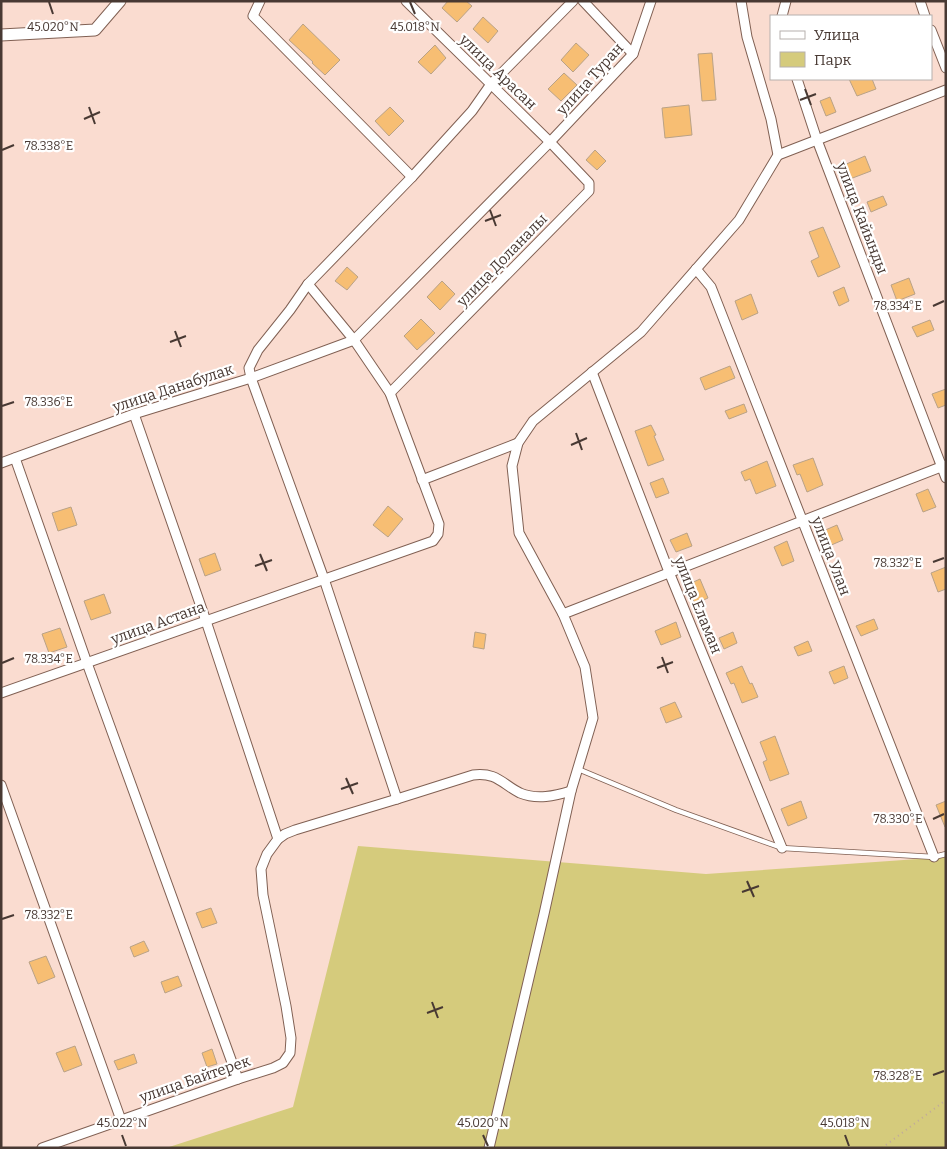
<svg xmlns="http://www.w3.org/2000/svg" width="947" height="1149" viewBox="0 0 947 1149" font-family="Bitter,serif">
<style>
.green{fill:#d5cb7c}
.building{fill:#f7be73;stroke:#b9a287}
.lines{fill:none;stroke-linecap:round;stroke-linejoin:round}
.service-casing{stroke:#806053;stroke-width:6}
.minor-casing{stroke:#806053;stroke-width:11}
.tertiary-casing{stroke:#806053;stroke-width:13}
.path{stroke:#c0a79d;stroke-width:2;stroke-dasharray:1 4;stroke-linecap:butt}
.service{stroke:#fff;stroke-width:4.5}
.minor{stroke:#fff;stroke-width:9}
.tertiary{stroke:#fff;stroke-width:11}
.ticks{fill:none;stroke:#483933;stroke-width:2}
.labels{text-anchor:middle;stroke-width:4.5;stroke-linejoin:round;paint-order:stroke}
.street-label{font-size:15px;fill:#483933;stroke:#fff}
.ticks-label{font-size:12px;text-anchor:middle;fill:#483933;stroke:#fff;stroke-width:4.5;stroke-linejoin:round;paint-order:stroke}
</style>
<rect width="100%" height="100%" fill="#fadcd0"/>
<!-- green -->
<path class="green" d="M358,846L706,874L946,857V1148H166L293,1107Z"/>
<!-- building -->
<g class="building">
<path d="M448,1H466L472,6L457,22L442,8Z"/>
<path d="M483,17L498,31L488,43L473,29Z"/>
<path d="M303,24L340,60L325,75L312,63L313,62L289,40Z"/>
<path d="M576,43L589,55L573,72L561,60Z"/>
<path d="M435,45L446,58L431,74L418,62Z"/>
<path d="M712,53L716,100L702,101L698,54Z"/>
<path d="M564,73L577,85L561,101L548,89Z"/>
<path d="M849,79H872L876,89L857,96Z"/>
<path d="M830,97L836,112L826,116L820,101Z"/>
<path d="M689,105L692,135L665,138L662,108Z"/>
<path d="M390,107L404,121L389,136L375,121Z"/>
<path d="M595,150L606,161L597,170L586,160Z"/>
<path d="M865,156L871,171L850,179L844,165Z"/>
<path d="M883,196L887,205L871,212L867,202Z"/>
<path d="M823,227L840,267L818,277L811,261L819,257L809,232Z"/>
<path d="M347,267L358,277L347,290L335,281Z"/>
<path d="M909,278L915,294L897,301L891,285Z"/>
<path d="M442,281L455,294L440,310L427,297Z"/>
<path d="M844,287L849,301L839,306L833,292Z"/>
<path d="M751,294L758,313L742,320L735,301Z"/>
<path d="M421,319L435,333L417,350L404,336Z"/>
<path d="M930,320L934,330L917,337L912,327Z"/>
<path d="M730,366L735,378L705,390L700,378Z"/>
<path d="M946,389V405L938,408L932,394Z"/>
<path d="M744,404L747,412L729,419L725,411Z"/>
<path d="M651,425L656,435L654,436L664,460L648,466L635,431Z"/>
<path d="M813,458L823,485L807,492L800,474L797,475L793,465Z"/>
<path d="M767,461L776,486L756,494L750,479L745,481L741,472Z"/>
<path d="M663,478L669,493L656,498L650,483Z"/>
<path d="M928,489L936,507L923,512L916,494Z"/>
<path d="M388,506L403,519L388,537L373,525Z"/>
<path d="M71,507L77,525L58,531L52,513Z"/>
<path d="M837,525L843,540L829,546L823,531Z"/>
<path d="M687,533L692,546L676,552L670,540Z"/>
<path d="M787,541L794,561L782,566L774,547Z"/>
<path d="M215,553L221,570L205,576L199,559Z"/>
<path d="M946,567V589L938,592L931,573Z"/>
<path d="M700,579L708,598L695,604L687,585Z"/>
<path d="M104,594L111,613L91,620L84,601Z"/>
<path d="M874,619L878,629L861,636L856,626Z"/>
<path d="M676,622L681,637L661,645L655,631Z"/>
<path d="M60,628L67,647L49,653L42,634Z"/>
<path d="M475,632L486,634L484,649L473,647Z"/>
<path d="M733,632L737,643L724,649L719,638Z"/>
<path d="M808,641L812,651L798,656L794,647Z"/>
<path d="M742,666L750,684L752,683L758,697L742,703L734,683L731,684L726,673Z"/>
<path d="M844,666L848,678L834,684L829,672Z"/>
<path d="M675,702L682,717L666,723L660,708Z"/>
<path d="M775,736L789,774L770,781L763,762L767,760L760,742Z"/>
<path d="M801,801L807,818L788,826L781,809Z"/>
<path d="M946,801V827H945L936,805Z"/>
<path d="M211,908L217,923L202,928L196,913Z"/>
<path d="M144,941L149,951L134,957L130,947Z"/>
<path d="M46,956L55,977L38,984L29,962Z"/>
<path d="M178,976L182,986L165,993L161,982Z"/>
<path d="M75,1046L82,1065L64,1072L56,1053Z"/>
<path d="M212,1049L217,1064L207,1067L202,1053Z"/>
<path d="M134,1054L137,1063L118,1070L114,1061Z"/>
</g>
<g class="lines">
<!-- service casing -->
<g class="service-casing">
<path id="service" d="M578,769L676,810L782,848L934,857L946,854"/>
</g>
<!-- minor casing -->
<g class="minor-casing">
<g id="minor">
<path d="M260,1L253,16L412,177"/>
<path d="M583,1L633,54"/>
<path d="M920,1L925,16"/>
<path d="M782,16L786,1"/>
<path d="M931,30L946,68"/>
<path d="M797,79L817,140L946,478"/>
<path d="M778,155L946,90"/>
<path d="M696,269L711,287L934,857"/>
<path d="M308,284L290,310L258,350L249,368L251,378L324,579L397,799"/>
<path d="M592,372L669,572L782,848"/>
<path d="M390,393L589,191V183L550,142L406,1"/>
<path d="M134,414L206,621L278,839"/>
<path d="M15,458L87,663L238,1079"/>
<path d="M1,463L134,414L251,378L354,340L550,142L633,54L651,1"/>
<path d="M422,480L518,443"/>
<path d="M563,614L946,465"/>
<path d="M1,693L433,541L438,534L439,524L390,393L354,340L308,284L412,177L472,111L491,84L573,1"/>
<path d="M1,785L121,1120"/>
<path d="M42,1148L238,1079L273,1068L283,1063L290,1053L291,1038L286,1006L263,895L261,869L267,854L278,839L285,834L295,830L397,799L473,775C497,772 502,784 520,793C537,800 555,796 571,791"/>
<path d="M489,1148L544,914L571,791L593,718L585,667L563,614L519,533L512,466L518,443L533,421L641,332L739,220L778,155L771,119L747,37L741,1"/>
</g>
</g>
<!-- tertiary casing -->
<g class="tertiary-casing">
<path id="tertiary" d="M1,35L95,30L120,1"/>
</g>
<!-- path -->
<path class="path" d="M882,1148L946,1100"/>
<!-- service -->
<use href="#service" class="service"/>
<!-- minor -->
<use href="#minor" class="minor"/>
<!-- tertiary -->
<use href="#tertiary" class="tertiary"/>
</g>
<!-- ticks -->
<path class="ticks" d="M49,2L53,14M410,2L415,14M805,89L811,105M800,100L816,94M89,107L95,124M84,119L100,112M2,150L14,145M490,210L496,226M485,221L501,215M933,306L944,301M175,331L181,347M170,342L186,336M2,406L14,402M576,433L582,450M571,445L587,438M260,554L267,571M933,562L944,558M255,566L272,560M662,657L668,673M2,663L14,658M657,668L673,662M346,778L353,794M341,789L358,783M933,819L944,814M747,881L754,897M742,892L759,886M2,919L14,915M432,1002L438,1018M427,1013L443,1007M933,1075L944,1071M122,1135L126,1146M483,1135L488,1146M845,1135L849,1146"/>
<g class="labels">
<!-- street labels -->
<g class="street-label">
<text transform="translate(498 72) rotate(44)" y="5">улица Арасан</text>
<text transform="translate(590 79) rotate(-48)" y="5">улица Туран</text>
<text transform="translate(862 218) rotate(69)" y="5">улица Кайынды</text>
<text transform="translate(502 260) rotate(-46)" y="5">улица Доланалы</text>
<text transform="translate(173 388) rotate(-18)" y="5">улица Данабулак</text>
<text transform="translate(831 556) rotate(69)" y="5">улица Улан</text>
<text transform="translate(698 605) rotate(68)" y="5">улица Еламан</text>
<text transform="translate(158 623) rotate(-20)" y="5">улица Астана</text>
<text transform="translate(195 1079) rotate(-19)" y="5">улица Байтерек</text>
</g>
</g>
<g class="ticks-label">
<text x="53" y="31">45.020°N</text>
<text x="415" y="31">45.018°N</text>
<text x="49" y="150">78.338°E</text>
<text x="898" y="310">78.334°E</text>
<text x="49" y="406">78.336°E</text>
<text x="898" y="567">78.332°E</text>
<text x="49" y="663">78.334°E</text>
<text x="898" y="823">78.330°E</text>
<text x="49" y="919">78.332°E</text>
<text x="898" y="1080">78.328°E</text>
<text x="122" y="1127">45.022°N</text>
<text x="483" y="1127">45.020°N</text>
<text x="845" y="1127">45.018°N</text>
</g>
<!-- border -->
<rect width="947" height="1149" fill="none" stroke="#483933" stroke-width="5"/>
<!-- legend -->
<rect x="770" y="15" width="162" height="65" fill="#ffffff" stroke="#b6b0ad"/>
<rect x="780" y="31" width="25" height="8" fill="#ffffff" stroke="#b6b0ad"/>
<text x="814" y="40" font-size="15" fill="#483933">Улица</text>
<rect x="780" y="52" width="25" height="15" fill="#d5cb7c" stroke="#b6b0ad"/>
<text x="814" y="65" font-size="15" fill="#483933">Парк</text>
</svg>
